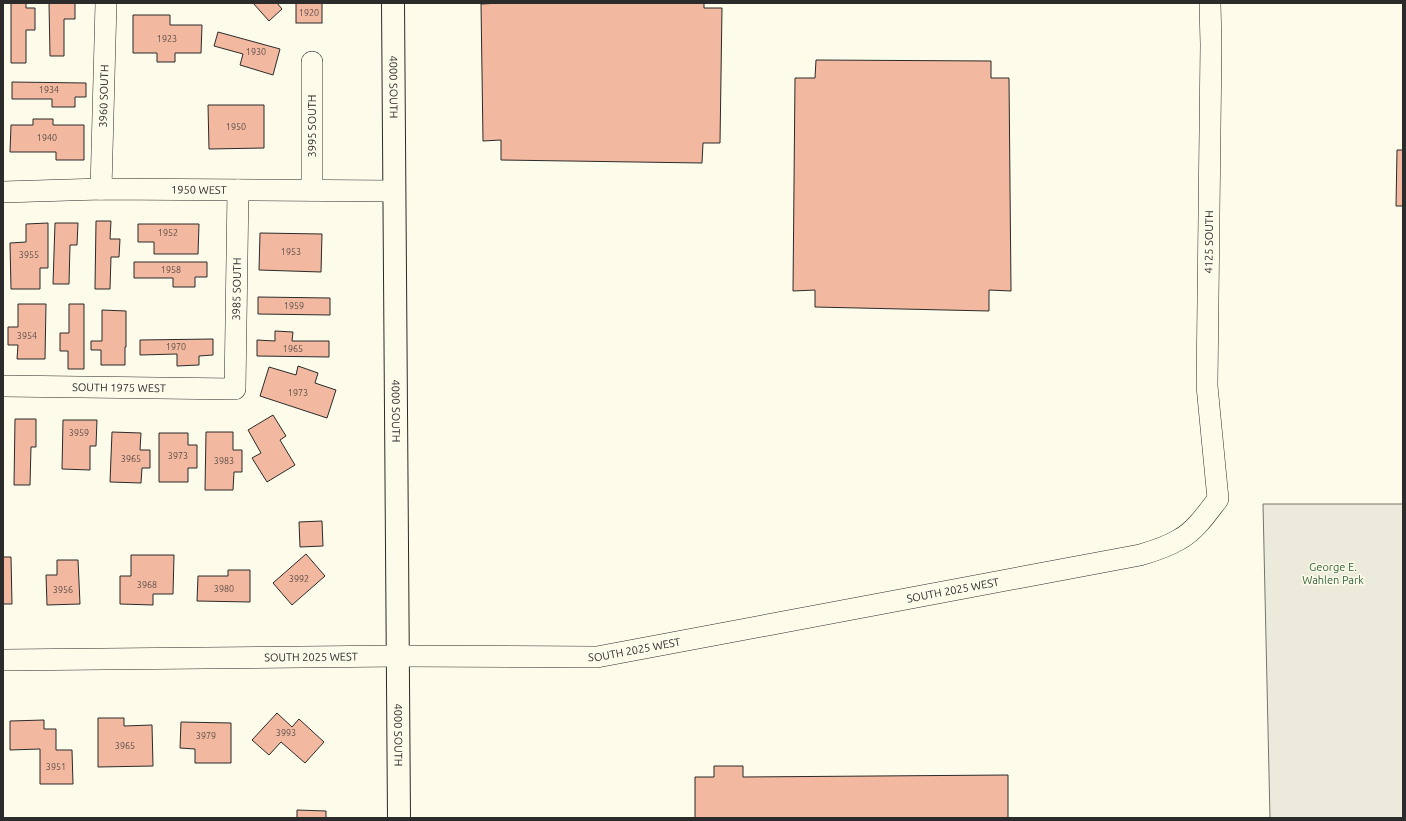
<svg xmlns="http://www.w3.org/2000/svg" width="1406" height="821" viewBox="0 0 1406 821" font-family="Ubuntu,sans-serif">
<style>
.green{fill:#ecebdb;stroke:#74746e}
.building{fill:#f2b8a0;stroke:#2b2b2b}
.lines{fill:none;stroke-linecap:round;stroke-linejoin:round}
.minor-casing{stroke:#2b2b2b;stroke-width:22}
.tertiary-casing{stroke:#2b2b2b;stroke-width:24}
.minor{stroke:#fdfbea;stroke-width:21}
.tertiary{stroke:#fdfbea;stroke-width:22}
.labels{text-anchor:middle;stroke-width:3;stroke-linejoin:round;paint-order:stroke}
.number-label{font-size:9px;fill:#5d4e48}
.street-label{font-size:11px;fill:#2b2b2b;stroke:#fdfbea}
.park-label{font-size:11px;fill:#34623c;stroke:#fdfbea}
</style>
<rect width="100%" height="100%" fill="#fdfbea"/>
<!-- green -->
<path class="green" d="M1263,504H1403V818H1270Z"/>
<!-- building -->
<g class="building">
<path d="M11,3H26V8H35V30H26V63H11Z"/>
<path d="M49,3H75V19H64V56H50Z"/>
<path d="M253,3H277L282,9L269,21Z"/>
<rect x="296" y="3" width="26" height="20"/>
<path d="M501,3H704V8H722L720,143H703L702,163L501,160V140L483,141L481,4Z"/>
<path d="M133,15H170V25H202L201,53H175V62H157V53H133Z"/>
<path d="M218,32L280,49L273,75L240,65L243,54L214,46Z"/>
<path d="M816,60L991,61V78H1009L1011,291L989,290V311L815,307V290L793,291L795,78H815Z"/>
<path d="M12,82L86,83V97H75V107H52V99H12Z"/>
<path d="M208,105H264V148L209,149Z"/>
<path d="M33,119H53V125H84V160H56V152H10L11,125H33Z"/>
<path d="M1397,150H1403V206H1396Z"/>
<path d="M96,221H111L110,239H120L119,257H111L110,289H95Z"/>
<path d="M48,223V268H40V289H11L10,243L26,242V224Z"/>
<path d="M55,223H78L77,245H70L69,284H53Z"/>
<path d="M138,224H199L198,254H154V242H138Z"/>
<path d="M260,233L322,234L321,272L259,270Z"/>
<path d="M134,262H207V277H195V287H173V278H134Z"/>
<path d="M258,297L330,298V315L258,314Z"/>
<path d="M18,304H46L45,359H17L18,345H8V327H18Z"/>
<path d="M69,304H84V369H68V351H60V333H69Z"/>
<path d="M102,310L126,311V347H125V365H101V350H91V341H102Z"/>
<path d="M275,331L293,332L292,341H329V357L257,356V340L275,341Z"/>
<path d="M213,339V355L199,356V365L177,366V354L140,355V340Z"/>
<path d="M298,366L318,373L315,383L336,390L327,418L260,396L269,367L296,375Z"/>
<path d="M273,415L286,436L280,440L295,465L267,482L252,458L261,453L248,430Z"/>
<path d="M15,419H36V447H31L30,485H14Z"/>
<path d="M63,420H97L96,446H90V470L62,469Z"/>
<path d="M112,432L141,433L140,450H150V468H142L141,483L110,482Z"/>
<path d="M206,432H233V450H242V472H234L233,490H205Z"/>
<path d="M159,433H188V445H197V468H188V482H159Z"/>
<path d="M322,521L323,546L300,547L299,522Z"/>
<path d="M306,554L325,576L292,605L273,583Z"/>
<path d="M131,555H174L173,594H153V605L120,604V576H131Z"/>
<path d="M3,557H11L12,604H3Z"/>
<path d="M57,560H78L80,604L47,605L46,575H57Z"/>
<path d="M228,570H250V602L197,601L198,576H228Z"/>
<path d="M277,713L292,727L299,719L324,742L305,763L281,742L269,755L252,740Z"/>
<path d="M98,718H124V726L152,725L153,766L98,767Z"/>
<path d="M44,720V729H56V750H72L73,784H40V749L10,750V721Z"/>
<path d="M181,722L231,723V763H195V749L180,748Z"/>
<path d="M714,766H743V777L1008,775V818H695V777H714Z"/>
<path d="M297,810L326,811V818H297Z"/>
</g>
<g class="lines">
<!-- minor casing -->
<g class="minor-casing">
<g id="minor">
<path d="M312,62V190"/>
<path id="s1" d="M101,189L106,3"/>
<path id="s2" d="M3,192L101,189L394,191"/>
<path id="s3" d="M3,386L235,389L238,190"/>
<path id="s4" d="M3,660L398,656L597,657L1140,555C1154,551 1167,547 1180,539C1195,531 1208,512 1218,499L1207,386L1211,45L1210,3"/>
</g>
</g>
<!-- tertiary casing -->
<g class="tertiary-casing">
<g id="tertiary">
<path id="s5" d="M393,3L399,818"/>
</g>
</g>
<!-- minor -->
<use href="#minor" class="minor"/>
<!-- tertiary -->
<use href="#tertiary" class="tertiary"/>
</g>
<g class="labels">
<!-- number labels -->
<g class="number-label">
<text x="309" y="16">1920</text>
<text x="167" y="42">1923</text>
<text x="256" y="55">1930</text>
<text x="49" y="93">1934</text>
<text x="236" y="130">1950</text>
<text x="47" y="141">1940</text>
<text x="168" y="236">1952</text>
<text x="291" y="255">1953</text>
<text x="29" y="258">3955</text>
<text x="171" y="273">1958</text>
<text x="294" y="309">1959</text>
<text x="27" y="339">3954</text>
<text x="176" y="350">1970</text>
<text x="293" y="352">1965</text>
<text x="298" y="396">1973</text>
<text x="79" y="436">3959</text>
<text x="178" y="459">3973</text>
<text x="131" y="462">3965</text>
<text x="224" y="464">3983</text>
<text x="299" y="582">3992</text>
<text x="147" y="588">3968</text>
<text x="224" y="592">3980</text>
<text x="63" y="593">3956</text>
<text x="286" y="736">3993</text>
<text x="206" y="739">3979</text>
<text x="125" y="749">3965</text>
<text x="56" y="770">3951</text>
</g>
<!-- street labels -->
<g class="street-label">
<text dy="4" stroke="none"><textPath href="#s5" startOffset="84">4000 SOUTH</textPath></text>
<text dy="4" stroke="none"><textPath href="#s1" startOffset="93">3960 SOUTH</textPath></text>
<text transform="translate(312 126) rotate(-90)" y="4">3995 SOUTH</text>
<text dy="4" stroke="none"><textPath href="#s2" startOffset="196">1950 WEST</textPath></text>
<text dy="4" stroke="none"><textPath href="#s4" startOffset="1503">4125 SOUTH</textPath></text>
<text dy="4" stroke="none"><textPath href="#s3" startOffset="332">3985 SOUTH</textPath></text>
<text dy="4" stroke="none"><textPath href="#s3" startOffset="116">SOUTH 1975 WEST</textPath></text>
<text dy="4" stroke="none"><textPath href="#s5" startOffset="408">4000 SOUTH</textPath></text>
<text dy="4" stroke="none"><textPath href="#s4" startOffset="956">SOUTH 2025 WEST</textPath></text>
<text dy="4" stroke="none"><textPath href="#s4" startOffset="632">SOUTH 2025 WEST</textPath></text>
<text dy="4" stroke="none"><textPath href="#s4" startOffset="308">SOUTH 2025 WEST</textPath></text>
<text dy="4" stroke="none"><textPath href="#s5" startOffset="732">4000 SOUTH</textPath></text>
</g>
<!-- park labels -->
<g class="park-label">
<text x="1333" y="571">George E.<tspan x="1333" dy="13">Wahlen Park</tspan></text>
</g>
</g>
<!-- border -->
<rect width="1406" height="821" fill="none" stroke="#2b2b2b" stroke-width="8"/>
</svg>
